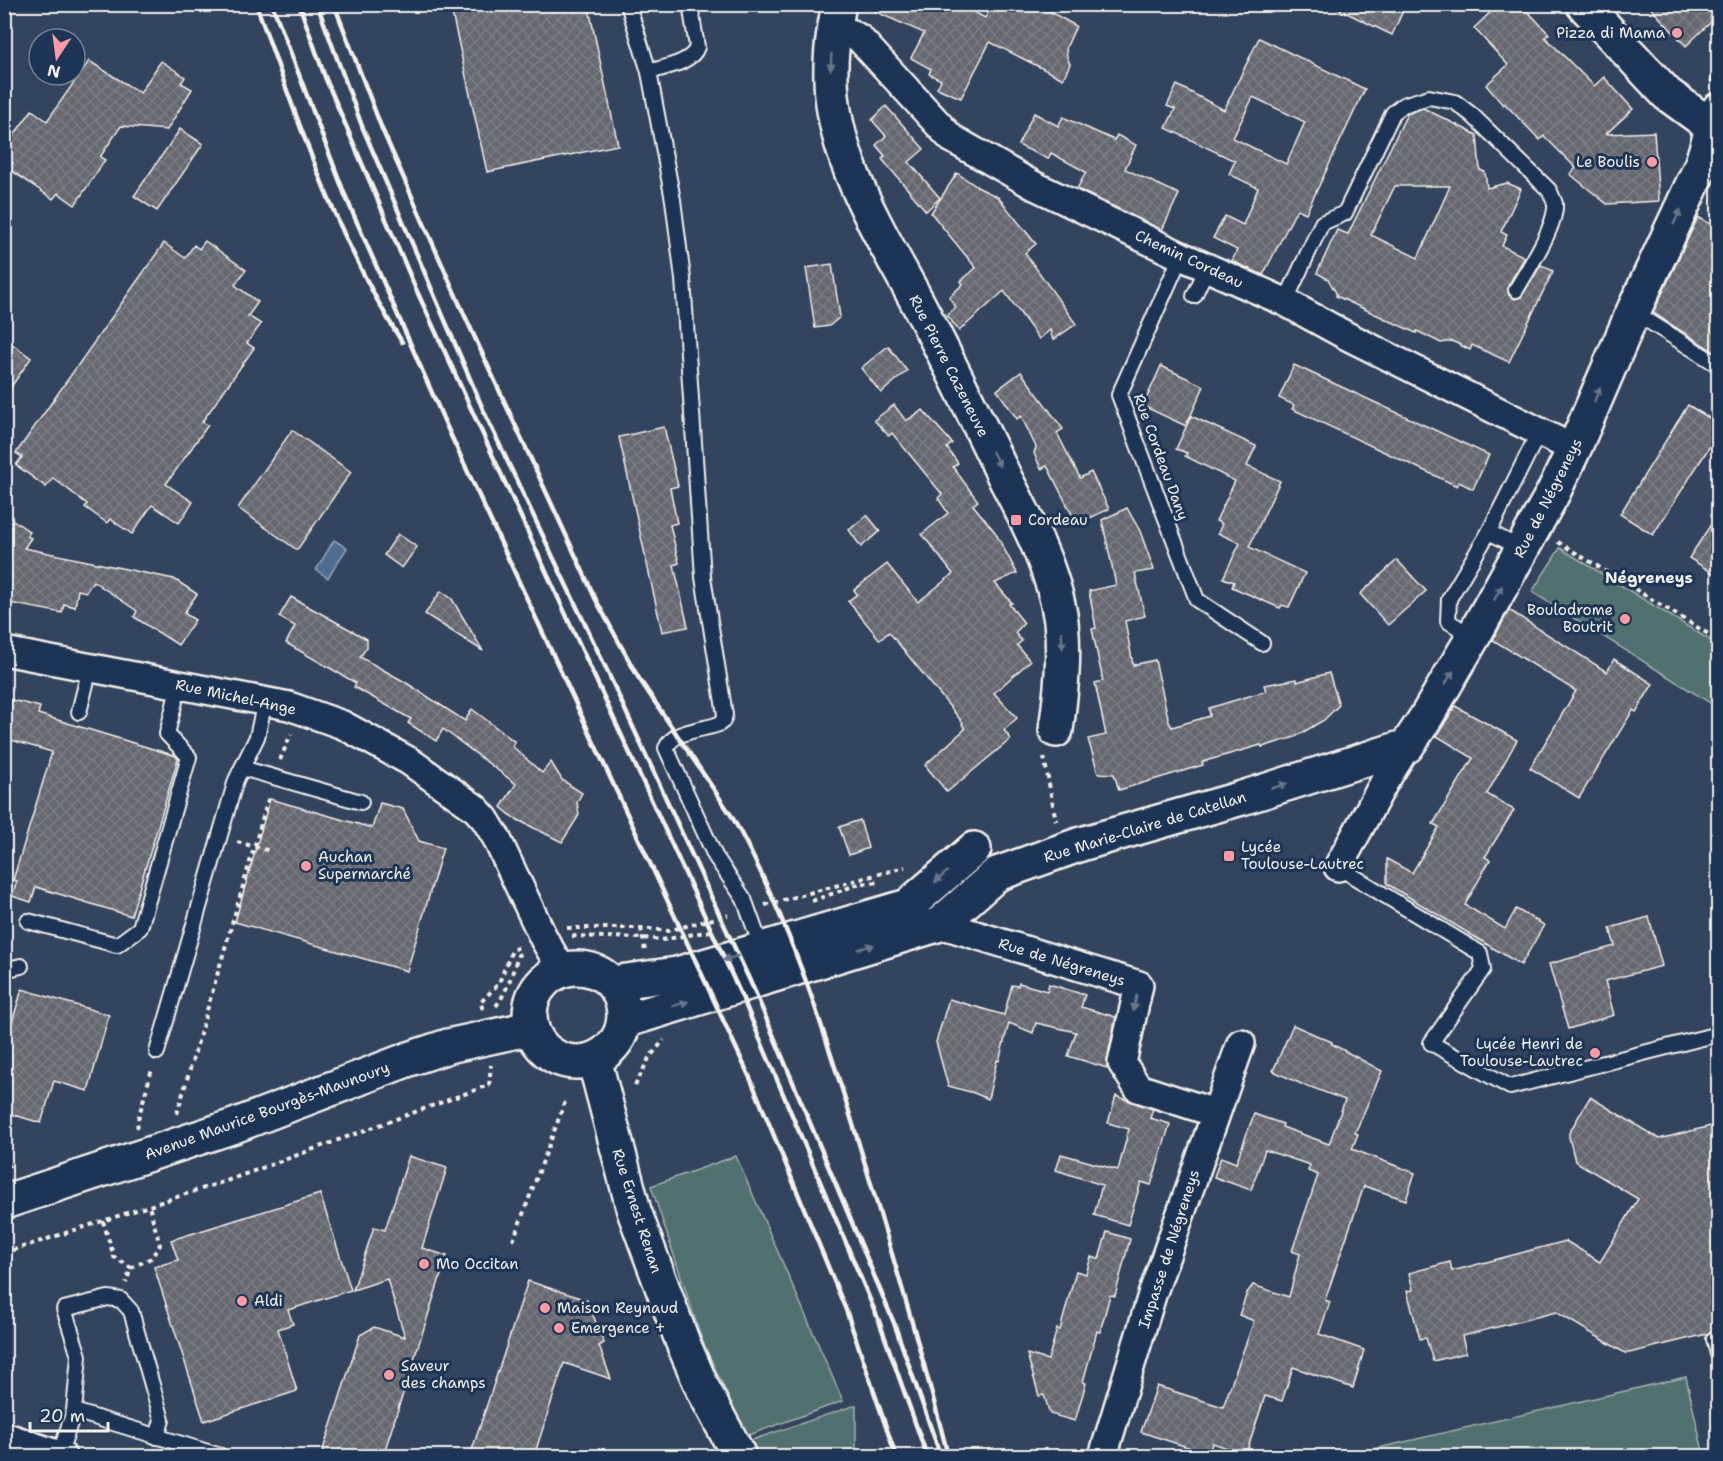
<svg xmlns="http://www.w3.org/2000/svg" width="1723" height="1461" viewBox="0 0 1723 1461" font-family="'Shantell Sans',sans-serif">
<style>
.grass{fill:#517170;stroke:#a2b1ac;stroke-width:1.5}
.water{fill:#506d8f;stroke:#92a2b3;stroke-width:1.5}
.building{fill:url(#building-cross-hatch);stroke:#f4f1e8;stroke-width:1.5;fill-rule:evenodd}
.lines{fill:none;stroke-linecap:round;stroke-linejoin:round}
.lane-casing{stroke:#f4f1e8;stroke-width:18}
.street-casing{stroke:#f4f1e8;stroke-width:32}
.secondary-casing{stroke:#f4f1e8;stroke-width:38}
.path{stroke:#f4f1e8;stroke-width:4;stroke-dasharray:4.5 4.5;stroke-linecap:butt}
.lane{stroke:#1d3557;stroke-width:14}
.street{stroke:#1d3557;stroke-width:27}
.secondary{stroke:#1d3557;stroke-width:33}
.rail{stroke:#f4f1e8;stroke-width:4.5}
.oneway{fill:#68778a}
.poi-dot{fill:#ff9aa2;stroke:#1d3557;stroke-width:2}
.labels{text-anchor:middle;stroke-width:6;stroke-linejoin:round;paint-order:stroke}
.poi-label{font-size:15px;fill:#f4f1e8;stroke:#1d3557;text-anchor:start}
.street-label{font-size:15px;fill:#f4f1e8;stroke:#1d3557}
.neighbourhood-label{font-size:16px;font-weight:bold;fill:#f4f1e8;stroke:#1d3557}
</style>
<defs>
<pattern id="building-cross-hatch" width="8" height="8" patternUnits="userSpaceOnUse" patternTransform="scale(1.5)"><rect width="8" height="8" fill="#666770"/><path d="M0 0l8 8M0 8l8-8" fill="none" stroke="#7c7d84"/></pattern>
</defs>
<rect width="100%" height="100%" fill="#33445e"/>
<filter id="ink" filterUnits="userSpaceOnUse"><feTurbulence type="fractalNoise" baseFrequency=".0167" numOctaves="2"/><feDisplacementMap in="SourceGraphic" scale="12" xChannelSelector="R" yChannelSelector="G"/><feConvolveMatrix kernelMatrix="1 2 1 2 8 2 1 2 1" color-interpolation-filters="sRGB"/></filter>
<g filter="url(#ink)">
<!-- grass -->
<g class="grass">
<path d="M1560,548L1718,645V708L1532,592Z"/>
<path d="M736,1156L843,1401L746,1436L702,1340L651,1186Z"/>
<path d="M1686,1377L1704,1456H1353L1352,1454Z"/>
<path d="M856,1405V1456H760L749,1441Z"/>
</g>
<!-- water -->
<path class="water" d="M334,540L347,548L328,578L316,570Z"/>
<!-- building -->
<g class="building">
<path d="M450,4H588L618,145L487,172Z"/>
<path d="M858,4H959L985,18L992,4H1036L1076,26L1066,48L1067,57L1070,64L1063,79L990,42L961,98L937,88L941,80L929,74L931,69L911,58L924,33Z"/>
<path d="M1328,4H1406L1392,35Z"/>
<path d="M1499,4H1521L1549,34L1545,37L1594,86L1604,77L1633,109L1606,134L1654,132L1659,201L1607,204L1570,174L1576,168L1544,136L1540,140L1504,103L1503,105L1486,85L1508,65L1474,28Z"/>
<path d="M1647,4H1705L1717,16L1686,46Z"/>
<path d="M1259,38L1365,89L1306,213L1297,209L1263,275L1232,261L1237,250L1213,238L1225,216L1243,225L1258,188L1229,174L1235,161L1166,128L1175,109L1167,106L1177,85L1224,110ZM1253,97L1305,122L1286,164L1233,138Z"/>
<path d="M89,61L140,93L161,61L185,77L181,83L192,89L167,130L121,126L100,157L105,160L75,205L58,193L53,199L9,169L13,163L4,157V149L32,110L47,121Z"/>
<path d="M886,106L924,149L909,162L940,198L926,211L882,159L885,156L876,145L886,136L872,120Z"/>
<path d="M1423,108L1477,135L1480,170L1485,172L1487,188L1507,183L1521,189L1501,232L1507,235L1502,246L1525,257L1508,286L1509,295L1515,299L1521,297L1541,265L1553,271L1509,362L1472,345L1470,350L1452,341L1441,343L1417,331L1416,333L1336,296V293L1328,279L1317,273L1337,230L1348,234L1407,114ZM1395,186H1450L1418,258L1371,235Z"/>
<path d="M1034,113L1058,126L1063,117L1114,140L1117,135L1136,145L1125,169L1179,194L1162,230L1077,189L1086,172L1051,153L1048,159L1018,145Z"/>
<path d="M180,129L203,144L157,211L134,196Z"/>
<path d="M957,173L979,188L998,197L1036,244L1025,253L1076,324L1053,340L1050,330L1039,339L1004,291L959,331L947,315L956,307L949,297L963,284L961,281L976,268L931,213Z"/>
<path d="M1698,217L1719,229V355L1653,313Z"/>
<path d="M205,241L246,270L235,285L258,302L248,316L261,324L247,343L254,348L202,422L208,425L166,484L193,502L179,523L152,505L132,534L110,519L107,523L85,507L87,504L53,478L46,487L16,465L22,457L16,453L164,243L185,258L194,245L199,249Z"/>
<path d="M832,264L840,317L829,326L815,328L806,268Z"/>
<path d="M4,338L31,358L4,397Z"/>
<path d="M888,346L907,371L881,393L861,368Z"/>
<path d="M1294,365L1489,455L1473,489L1459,482L1457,486L1292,409L1294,405L1279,398Z"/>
<path d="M1161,366L1204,386L1186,426L1143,406Z"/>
<path d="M1021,372L1063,429L1057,433L1080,478L1091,472L1109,509L1077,524L1047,466L1041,469L1034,453L1036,447L1021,416L1017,419L997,390Z"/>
<path d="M894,405L906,421L923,410L952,443L947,448L958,463L953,467L978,501L973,505L995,532L1017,573L995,583L1012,603L1009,604L1024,623L1015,633L1022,641L1017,645L1030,661L994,693L1017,718L1004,730L1011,739L947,792L925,765L965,729L962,724L963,723L889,632L880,640L848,601L857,594L854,590L887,564L918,602L953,574L922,534L948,513L938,498L942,494L892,433L889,436L874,420Z"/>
<path d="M1688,405L1719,424V432L1653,535L1620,514Z"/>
<path d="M1191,416L1256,446L1247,466L1280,481L1249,547L1305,573L1289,607L1282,605L1280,608L1232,587L1234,582L1223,578L1240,543L1218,533L1222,524L1216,521L1235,481L1185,456L1187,453L1176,449Z"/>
<path d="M664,427L678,486L670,488L677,523L670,525L679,563L674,565L688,627L662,632L619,437Z"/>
<path d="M292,430L351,472L297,550L238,508Z"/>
<path d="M1127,508L1140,531L1154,570L1135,573L1145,616L1125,621L1133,665L1155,660L1169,722L1172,727L1210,716L1209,708L1266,691L1264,685L1297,679V682L1329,673L1339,705L1324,720L1295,737L1262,747L1261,745L1202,762L1203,765L1119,790L1114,774L1098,773L1088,739L1106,735L1095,683L1103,681L1092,629L1096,628L1089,591L1116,585L1102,520Z"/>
<path d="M1719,512V577L1689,558Z"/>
<path d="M867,515L880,531L861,547L849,530Z"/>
<path d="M4,519L11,524L13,520L30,532L27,536L31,538L24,548L174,579L197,594L184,613L195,620L178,645L134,617L137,611L93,581L86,592L78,590L75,607L64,604L62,613L4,602Z"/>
<path d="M398,534L417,547L402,568L384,555Z"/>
<path d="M1397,560L1426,591L1388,625L1360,594Z"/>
<path d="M441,591L452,599L483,651L425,614Z"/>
<path d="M291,597L367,639V647L360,657L405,682L465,721L472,709L515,742L512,746L542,773L551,762L562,780L582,793L577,802L579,815L562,842L514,818L501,807L516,784L443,729L436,741L408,723L411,719L354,687L356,683L286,643L295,626L279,617Z"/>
<path d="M1509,610L1607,672L1614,659L1653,684L1636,712L1633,710L1579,798L1530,768L1576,691L1493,640Z"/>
<path d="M4,698L40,707L38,714L176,756L178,759L131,916L36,887L31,902L12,896L17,881L13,880L52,752L4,738Z"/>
<path d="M1455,706L1517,740L1487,794L1514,810L1485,857L1490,860L1465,905L1505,929L1516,909L1544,925L1521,965L1387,884V859L1412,873L1439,827L1433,824L1473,758L1437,736Z"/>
<path d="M270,799L372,828L380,803L403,809L419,841L443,848L407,971L235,922Z"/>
<path d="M860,820L868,848L849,855L839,827Z"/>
<path d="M1649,917L1662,966L1605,981L1614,1015L1568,1029L1549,964L1615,946L1610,928Z"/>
<path d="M1019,983L1047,991L1049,984L1085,995L1081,1007L1116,1017L1107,1060V1068L1068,1056L1076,1032L1036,1023L1033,1033L1009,1023L999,1061L997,1060L988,1099L974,1093L948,1086L936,1042L949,999L1004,1015L1012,985L1018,986Z"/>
<path d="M22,989L109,1015L88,1091L54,1081L41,1123L4,1112V1049Z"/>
<path d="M1293,1025L1332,1042V1044L1382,1071L1355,1133L1358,1134L1352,1149L1415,1173L1406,1200L1364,1186L1325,1300L1330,1302L1319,1334L1364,1350L1353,1388L1293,1367L1282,1401L1265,1396L1246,1454L1212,1443L1209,1454L1141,1432L1157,1386L1223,1407L1254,1321L1239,1315L1247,1293L1253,1285L1289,1297L1300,1254L1292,1251L1318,1175L1308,1171L1310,1165L1265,1150L1251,1190L1214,1177L1221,1157L1236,1163L1254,1114L1283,1124L1282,1127L1329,1144L1345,1100L1311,1087L1310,1088L1273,1071Z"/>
<path d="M1116,1096L1153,1109L1150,1118L1170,1124L1151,1185L1141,1182L1128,1225L1094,1215L1102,1185L1056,1170L1061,1154L1118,1170L1129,1129L1108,1123Z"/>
<path d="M1590,1097L1659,1139L1719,1124V1241L1713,1242L1719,1263V1331L1712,1330L1707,1334L1629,1353H1625L1556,1312L1462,1336L1466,1353L1433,1361L1426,1338L1420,1339L1407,1291L1413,1290L1409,1273L1450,1262L1452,1271L1566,1241L1600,1262L1619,1231L1638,1199L1575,1161L1569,1137V1133Z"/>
<path d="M409,1156L447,1168L422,1248L447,1256L383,1456H321L360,1335L374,1327L405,1337L387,1279L353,1290L374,1227L385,1230Z"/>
<path d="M320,1194L351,1290L288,1310L293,1324L278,1329L297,1391L204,1421L154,1267L178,1260L171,1240Z"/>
<path d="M1107,1232L1130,1239L1115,1296L1110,1295L1100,1332L1097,1331L1083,1382L1086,1383L1075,1421L1050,1414L1044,1395L1039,1396L1027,1354L1048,1360L1057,1329L1060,1330L1076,1271L1086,1274L1091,1257L1099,1259Z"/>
<path d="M528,1281L587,1300L604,1343L599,1346L611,1379L564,1363L534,1456H470Z"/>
</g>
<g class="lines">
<!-- lane casing -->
<g class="lane-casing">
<g id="lane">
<path d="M628,4L649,72"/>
<path d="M690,4L697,47C692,63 664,67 649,72L673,200L683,279L703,577L725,715L723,721L719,724C704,730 673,730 666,748L715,856L744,899L762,949"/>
<path d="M1181,256L1119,395L1197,600L1262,643"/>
<path d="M1194,296L1207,268"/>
<path d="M1285,302L1322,223L1345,213L1393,113L1403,105L1429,97L1455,102L1472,115L1549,190C1551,194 1554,200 1555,204C1557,225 1527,271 1516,290"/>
<path d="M1634,312L1718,365"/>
<path d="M1522,549L1489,532L1539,432"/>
<path d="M1473,637L1448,621L1449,599L1489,532"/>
<path d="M79,712L90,668"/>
<path d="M242,768L361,802"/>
<path d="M1338,867L1480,953L1483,969L1431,1043L1510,1087L1718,1034"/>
<path d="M28,921L117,945L140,928L189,757L167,734L179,685"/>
<path d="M4,970L21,966"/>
<path d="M157,1052L236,780L257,737L265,701"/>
<path d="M1714,1339L1718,1354"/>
<path d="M74,1411L79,1356L64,1309L108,1298L121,1300L131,1311L162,1420L157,1437"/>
<path d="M59,1456L74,1411L221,1456"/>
</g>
</g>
<!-- street casing -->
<g class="street-casing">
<g id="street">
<path d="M834,29L850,33L859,38L951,138L1033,185L1181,256L1285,302L1345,335L1574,449"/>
<path d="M4,651L289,706L343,725L409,761L475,808L485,819L496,837L544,939L562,970"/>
<path d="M1338,867L1385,781L1407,746"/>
<path d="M940,924L1139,985L1122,1063L1138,1088L1215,1113"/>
<path d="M4,1436L62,1456"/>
<path d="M1103,1456L1152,1295L1241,1043"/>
</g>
</g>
<!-- secondary casing -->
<g class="secondary-casing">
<g id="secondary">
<path d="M839,4C835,25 831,46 831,67C828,156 883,236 922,311C951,366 978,422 1005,478C1028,522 1054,571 1061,621C1065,657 1061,694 1056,730"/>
<path d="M1583,4L1667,94L1718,131"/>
<circle cx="577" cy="1015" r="47"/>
<path d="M612,983L677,974L908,906L974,849"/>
<path d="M624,1021L940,924L997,874L1081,844L1242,798L1407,746L1425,719L1473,637L1553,493L1574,449L1633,312L1701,166L1718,110"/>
<path d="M594,1059L634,1211L683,1343L703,1389L739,1456"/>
<path d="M4,1202L234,1126L409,1059L448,1046L531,1028"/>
</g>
</g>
<!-- path -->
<g class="path">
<path d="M1711,82L1718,70"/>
<path d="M1558,542L1718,640"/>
<path d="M1044,757L1056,821"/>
<path d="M280,760L291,734"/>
<path d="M237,842L271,851"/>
<path d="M812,901L859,884L879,882"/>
<path d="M765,905L905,867"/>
<path d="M567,928H641L667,931L728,915"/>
<path d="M641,928L645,951"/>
<path d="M572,936L643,938L662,940L710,931"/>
<path d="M496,1006C507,992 513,972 518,955L523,953"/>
<path d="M483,1009L480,1003L499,983L512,950L519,947"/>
<path d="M635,1086L649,1058L664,1040"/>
<path d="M177,1114L269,796"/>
<path d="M138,1128L137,1123L152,1069"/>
<path d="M4,1155L10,1169"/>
<path d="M103,1221L114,1257L131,1268L126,1283"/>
<path d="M513,1241L565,1102"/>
<path d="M4,1253L229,1180L489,1085L491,1065"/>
<path d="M131,1268L151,1258L160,1245L149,1206"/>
</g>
<!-- lane -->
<use href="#lane" class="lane"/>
<!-- street -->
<use href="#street" class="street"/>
<!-- secondary -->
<use href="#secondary" class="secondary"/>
<!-- rail -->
<g class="rail">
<path d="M256,4C297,119 337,240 402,342"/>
<path d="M272,4L345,195L447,427L751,1080L846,1310L896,1456"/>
<path d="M299,4L325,77L415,287L743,999L879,1321L927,1456"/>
<path d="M317,4L362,126L485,414L604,664L756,994L894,1323L939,1451"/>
<path d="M334,4L382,129L464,314L596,600L638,677L731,815C793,924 830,1049 866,1167C895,1264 924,1359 948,1456"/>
</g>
</g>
<!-- one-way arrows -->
<defs><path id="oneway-solid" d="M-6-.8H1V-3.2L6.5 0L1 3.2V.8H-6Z" transform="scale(1.5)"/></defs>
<g class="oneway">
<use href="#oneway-solid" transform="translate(831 62) rotate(93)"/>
<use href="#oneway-solid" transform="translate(1677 217) rotate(-65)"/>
<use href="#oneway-solid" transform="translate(1597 395) rotate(-67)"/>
<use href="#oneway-solid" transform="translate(996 459) rotate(63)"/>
<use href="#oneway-solid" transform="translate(1498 593) rotate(-61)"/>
<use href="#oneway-solid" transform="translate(1062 640) rotate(86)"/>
<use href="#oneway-solid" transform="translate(1449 678) rotate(-59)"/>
<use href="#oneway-solid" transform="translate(1279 786) rotate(-18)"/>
<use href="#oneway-solid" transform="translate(941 877) rotate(139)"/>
<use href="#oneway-solid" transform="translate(866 947) rotate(-17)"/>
<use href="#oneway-solid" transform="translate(731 958) rotate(163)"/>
<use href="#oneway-solid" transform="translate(1135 1003) rotate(102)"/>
<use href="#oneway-solid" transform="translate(680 1004) rotate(-17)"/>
</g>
</g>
<!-- markers -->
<g class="poi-dot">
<circle cx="1677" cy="33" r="6"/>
<circle cx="1652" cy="162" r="6"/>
<rect x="1010" y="514" width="12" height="12" rx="3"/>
<circle cx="1625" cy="619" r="6"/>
<rect x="1223" y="850" width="12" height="12" rx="3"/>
<circle cx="306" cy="866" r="6"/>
<circle cx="1595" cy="1053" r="6"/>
<circle cx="424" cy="1264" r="6"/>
<circle cx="242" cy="1301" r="6"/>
<circle cx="545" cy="1308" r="6"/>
<circle cx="559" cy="1328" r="6"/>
<circle cx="389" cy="1375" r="6"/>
</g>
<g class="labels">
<!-- poi labels -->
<g class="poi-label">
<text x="1665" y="38" text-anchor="end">Pizza di Mama</text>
<text x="1640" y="167" text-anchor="end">Le Boulis</text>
<text x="1028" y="525">Cordeau</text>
<text x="1613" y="615" text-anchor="end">Boulodrome<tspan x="1613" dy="17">Boutrit</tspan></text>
<text x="1241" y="852">Lycée<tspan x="1241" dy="17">Toulouse-Lautrec</tspan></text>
<text x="318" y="862">Auchan<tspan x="318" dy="17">Supermarché</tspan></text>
<text x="1583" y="1049" text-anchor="end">Lycée Henri de<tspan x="1583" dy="17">Toulouse-Lautrec</tspan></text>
<text x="436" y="1269">Mo Occitan</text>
<text x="254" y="1306">Aldi</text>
<text x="557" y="1313">Maison Reynaud</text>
<text x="571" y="1333">Emergence +</text>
<text x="401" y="1371">Saveur<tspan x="401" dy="17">des champs</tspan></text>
</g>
<!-- street labels -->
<g class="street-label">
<text transform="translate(1189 259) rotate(25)" y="5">Chemin Cordeau</text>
<text transform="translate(949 366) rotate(63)" y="5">Rue Pierre Cazeneuve</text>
<text transform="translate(1161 457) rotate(70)" y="5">Rue Cordeau Dany</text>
<text transform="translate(1548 498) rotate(-63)" y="5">Rue de Négreneys</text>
<text transform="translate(236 697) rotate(12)" y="5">Rue Michel-Ange</text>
<text transform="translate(1145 827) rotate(-17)" y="5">Rue Marie-Claire de Catellan</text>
<text transform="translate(1062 962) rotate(17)" y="5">Rue de Négreneys</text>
<text transform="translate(267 1111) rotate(-20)" y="5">Avenue Maurice Bourgès-Maunoury</text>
<text transform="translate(637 1211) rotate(72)" y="5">Rue Ernest Renan</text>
<text transform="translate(1169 1249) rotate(-72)" y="5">Impasse de Négreneys</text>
</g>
<!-- neighbourhood labels -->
<g class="neighbourhood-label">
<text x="1649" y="583">Négreneys</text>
</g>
</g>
<!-- margin -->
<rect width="1723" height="1461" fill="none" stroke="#1d3557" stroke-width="24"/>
<rect x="12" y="12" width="1699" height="1437" fill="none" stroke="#f4f1e8" stroke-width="2" filter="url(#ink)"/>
<!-- north arrow -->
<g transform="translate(57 57) rotate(193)"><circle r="28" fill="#1d3557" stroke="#738091" stroke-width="1.5"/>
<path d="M0-4.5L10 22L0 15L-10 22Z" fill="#ff9aa2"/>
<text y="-9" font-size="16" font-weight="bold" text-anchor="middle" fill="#f4f1e8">N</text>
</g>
<!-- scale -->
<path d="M30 1422v9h78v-9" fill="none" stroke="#f4f1e8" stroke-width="3"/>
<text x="39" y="1422" font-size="18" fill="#f4f1e8" stroke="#1d3557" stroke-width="4.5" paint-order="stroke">20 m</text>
</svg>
